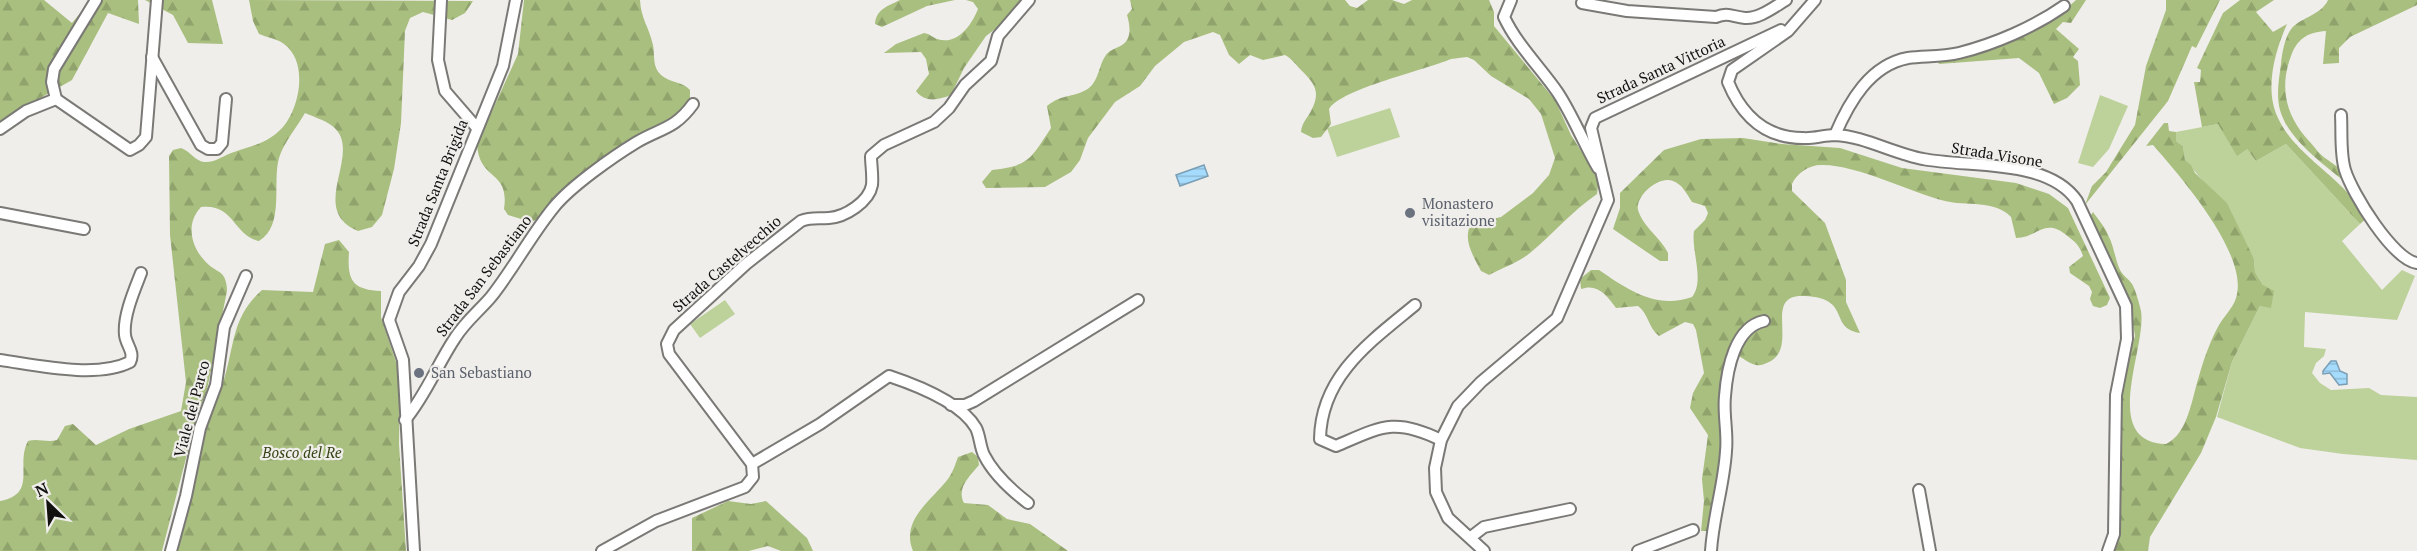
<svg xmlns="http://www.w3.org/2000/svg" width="2417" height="551" viewBox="0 0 2417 551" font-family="'PT Serif',serif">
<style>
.grass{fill:#bdd19b}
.forest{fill:url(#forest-firs)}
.water{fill:url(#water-rules);stroke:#799eb5;stroke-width:1.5}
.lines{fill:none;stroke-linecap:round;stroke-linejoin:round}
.minor-casing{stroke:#7a7976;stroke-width:14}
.minor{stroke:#fff;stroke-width:10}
.worship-dot{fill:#6b7280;stroke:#f0eeeb;stroke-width:2}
.labels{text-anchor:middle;stroke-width:4.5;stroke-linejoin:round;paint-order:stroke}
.street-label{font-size:15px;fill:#121110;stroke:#f0eeeb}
.worship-label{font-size:15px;fill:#5b616d;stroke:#f0eeeb;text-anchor:start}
.park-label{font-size:15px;font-style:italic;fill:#354314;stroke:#f0eeeb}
</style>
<defs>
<pattern id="forest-firs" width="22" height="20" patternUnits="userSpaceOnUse" patternTransform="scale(1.5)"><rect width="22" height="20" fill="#a9bf7f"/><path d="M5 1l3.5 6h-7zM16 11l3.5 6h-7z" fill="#90a36d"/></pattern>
<pattern id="water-rules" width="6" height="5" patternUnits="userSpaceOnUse" patternTransform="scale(1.5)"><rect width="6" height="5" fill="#a5dbfc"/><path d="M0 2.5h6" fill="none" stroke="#8dbbd7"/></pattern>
</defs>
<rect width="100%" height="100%" fill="#f0eeeb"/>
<!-- grass -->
<g class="grass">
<path d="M2100,95L2128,106L2109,149L2093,167L2078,163Z"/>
<path d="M1390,108L1400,137L1337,157L1327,128Z"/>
<path d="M2218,124L2247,149L2256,161L2286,144L2360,224L2342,241L2382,290L2402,270L2415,276L2397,320L2305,312L2304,347L2326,349L2324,356L2316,363L2312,373L2320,383L2331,390L2369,388L2381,395L2417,397V460L2343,454L2300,448L2217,417L2232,362L2260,306L2263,285L2255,272L2254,259L2210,189L2185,160L2183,146L2176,141V132Z"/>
<path d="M725,300L735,314L700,338L690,324Z"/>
</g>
<!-- forest -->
<g class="forest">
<path d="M0,0H44L72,23L91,0H138L139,24L108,13L72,80L0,121Z"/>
<path d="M145,0H212L223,44L188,43L173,15Z"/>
<path d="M249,0L473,1L465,13L452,20L423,12L410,18L405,31L401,123L394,169L382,215L372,227L358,231C305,209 367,150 331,125C324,120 314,117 305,113C297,127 284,142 279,158C272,182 285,226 259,241C233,235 234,203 201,207C184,225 192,250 209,265C213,269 222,272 224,277C226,280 227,287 227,291L207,390L198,412L162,551H0V501C38,494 15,465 28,441C38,438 47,443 57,440L65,426L73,424L96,445L129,429L181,411L186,382L170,235L169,156L173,150L181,148C190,151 195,161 204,162C215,163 224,155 234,152C251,146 265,144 279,131C299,113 310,63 284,44C278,39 266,37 259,34L253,21Z"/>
<path d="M524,0H640C641,19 649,27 653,45C655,55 652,67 661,75C670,83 682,81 690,90V98L684,108L665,124L574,182L549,203L538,219L531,222L508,215L504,209C510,169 479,182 477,144L518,54Z"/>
<path d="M900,0H955L927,6L882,27L875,24C876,9 888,6 900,0Z"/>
<path d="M966,0H1022L1006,21L986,36L964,68L951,95C938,100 925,103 916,91L929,74L926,59L921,52L884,53L896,44L924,33C930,34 932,37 937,39C958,46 972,24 978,9L973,2Z"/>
<path d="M1130,0H1345L1350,6L1357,8L1368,0H1392L1404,4L1412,0H1489L1494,12V26L1555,100L1571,135L1599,179L1597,194C1572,211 1553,234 1530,253C1519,262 1502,268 1489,275L1481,271C1474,257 1462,240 1471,224L1501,217L1533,193L1549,175L1555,158L1541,114L1529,99L1491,76L1474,60L1467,57L1451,59C1425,70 1341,89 1329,109L1331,124L1321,137L1313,138L1301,132C1302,122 1307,119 1311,111C1321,92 1315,84 1302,71C1296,65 1292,59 1285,55L1263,60L1250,55L1239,64L1229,55L1220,35L1213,32L1184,42L1155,66L1140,86L1115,102L1088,138L1080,160L1071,172L1045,187L986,188L982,182L992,170C1030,166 1031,158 1051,128L1047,106C1063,93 1075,98 1089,88C1099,80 1099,64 1106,55C1112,47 1124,48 1128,38C1131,31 1129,22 1127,15L1132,9Z"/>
<path d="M2076,0H2086L2071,23L2063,22L2056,29L2079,49L2073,57L2078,61L2080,85L2067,98L2054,104L2039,73L2019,58L1939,64L1938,62C1988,50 2021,38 2066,13L2065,10Z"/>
<path d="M2166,0H2220L2196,48L2192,46L2168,101L2085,205L2092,186L2106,172L2135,125L2146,66L2166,10Z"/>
<path d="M2240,0H2274L2256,12L2273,32L2287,24C2275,51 2264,89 2278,118C2291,147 2323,167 2344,189C2353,198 2360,208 2368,217L2360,224L2286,144L2256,161L2247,149L2237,156L2218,124L2202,127L2194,82H2200L2201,70L2197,68L2223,13Z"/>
<path d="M2328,0H2417V5L2350,37L2339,48V63L2323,64L2326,31C2308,32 2297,39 2291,56C2279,88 2286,116 2309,141C2314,146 2319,154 2325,158C2342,170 2341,168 2352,188C2328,167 2289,142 2280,110C2276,95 2279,79 2281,64C2282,53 2285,36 2292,28C2302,17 2321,15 2328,0Z"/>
<path d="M2164,123H2168L2169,131L2176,132V141L2183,146L2185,160L2191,165L2195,173L2227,203L2254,259L2255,272L2263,285L2274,291L2271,308L2260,306L2232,362L2216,417L2201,453L2150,537L2148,551H2113L2118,530L2119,393L2135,336L2130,309L2089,218L2093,212C2098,219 2105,227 2108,235C2114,246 2115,259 2120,270C2123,276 2129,279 2132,284C2136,291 2139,303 2141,311C2147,348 2099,442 2166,444C2188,434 2192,398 2199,376C2204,359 2210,341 2219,325C2224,316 2233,308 2236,298C2250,255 2179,175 2153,145L2146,146Z"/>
<path d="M1743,138L1782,144L1840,148L1902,168L2016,183L2049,194L2068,208L2110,298L2107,305L2100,308L2093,306L2090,299L2092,292L2089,286L2070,273L2069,267L2083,256C2079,244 2075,242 2065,234C2044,218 2037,238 2016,238L2011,217C1996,200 1965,206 1945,201C1910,192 1855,164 1821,165C1809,165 1797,173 1792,184V191L1825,223L1846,280V302L1860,333C1828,328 1852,298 1805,296C1761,293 1800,347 1769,362C1764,364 1761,366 1756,365C1749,364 1743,357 1735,355L1722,440L1715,510L1708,531H1701L1704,501L1702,479L1708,435L1690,408L1693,393L1704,373L1696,330L1693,324L1685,322L1659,336C1648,328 1649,314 1638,306L1616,308C1607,295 1597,283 1581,289L1580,279L1591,270H1599C1627,289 1656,310 1692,297C1705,281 1691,251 1694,231L1705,220L1708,213L1705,206L1692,202C1687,194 1682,184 1673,181C1659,175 1635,196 1638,210C1643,227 1661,238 1668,253V261H1660L1613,229L1620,208V193L1664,150L1701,139Z"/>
<path d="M339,240L349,252C347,280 352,290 381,291V317L400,374L399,444L406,551H175C192,508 196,462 210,418C214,404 221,390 225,376C235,341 233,316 262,290L313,292L325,244Z"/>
<path d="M972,452L978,457L979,465C970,476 956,488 964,503L988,505L1007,519L1030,524L1068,551H913C900,520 932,500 948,479C953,472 955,465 958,457Z"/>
<path d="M728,501L751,504L766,501L807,538L813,551H781L768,546L749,551H692V518Z"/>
</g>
<!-- water -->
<g class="water">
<path d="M1204,165L1208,176L1180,186L1176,175Z"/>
<path d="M2331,361H2336L2340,371L2347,374V384L2339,385L2330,373L2323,374V371Z"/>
</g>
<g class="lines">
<!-- minor casing -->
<g class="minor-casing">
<g id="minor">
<path d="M441,0L438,60L445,91L477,128"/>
<path d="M1511,0L1504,17C1517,45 1541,68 1558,93C1573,116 1584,144 1598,168"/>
<path d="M1815,0L1788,31L1732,70L1728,82C1742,116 1765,138 1803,138C1813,139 1824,135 1835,135C1864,136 1894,154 1923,159C1969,168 2048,158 2077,201L2126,306L2127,339L2116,395L2114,534L2108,551"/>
<path d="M1582,3L1627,11L1716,17C1728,12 1733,17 1745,18C1759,19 1774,7 1786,0"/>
<path d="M152,57L201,145L208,149H217L222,143L226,99"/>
<path d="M56,99L130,150L139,145L146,137L157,0"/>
<path d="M2341,115C2342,133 2340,154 2345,170C2352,193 2393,260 2417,263"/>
<path d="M0,129L26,111L56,99L52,82L54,69L96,0"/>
<path d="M1835,135C1849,102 1870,65 1908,58C1925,56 1942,57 1959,53C1995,44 2034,27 2064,6"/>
<path d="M0,213L84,229"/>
<path d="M1415,305C1370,342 1321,376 1320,439L1336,446C1381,427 1394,417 1441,440"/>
<path d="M0,360C36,365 96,379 130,362C135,352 126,345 125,335C123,316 134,291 141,273"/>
<path d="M951,405H965L974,401L1138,300"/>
<path d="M405,420C426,395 437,365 455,338C465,322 479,311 491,297C514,268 531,235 554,207C571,186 614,156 637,142C661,128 675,129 693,104"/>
<path d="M752,464L820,424L889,376C916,385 961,402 976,428C980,436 980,447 984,455C994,475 1011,490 1028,503"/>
<path d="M1919,490L1930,551"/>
<path d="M1471,537L1484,527L1570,509"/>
<path d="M171,551L186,496L200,428L216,385L224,327L246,276"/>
<path d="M414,551L403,360L389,320L399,292L419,266L431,244L503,66L516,0"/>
<path d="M602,551L656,521L745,487L753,477L752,464L669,354L667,344L674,330L746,264L801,221C811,217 818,219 829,218C845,217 869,202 872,185C873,175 871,165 871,156L884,145L934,122L949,108L965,85L991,61L998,36L1029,0"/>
<path d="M1484,551L1448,518L1436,492L1435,468L1441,440L1458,406L1481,382L1557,318L1608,200L1591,128L1595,118L1781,30"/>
<path d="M1638,551L1693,530"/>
<path d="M1711,551C1713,517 1724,485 1726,451C1728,433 1723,414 1725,396C1727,369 1735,327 1764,321"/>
</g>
</g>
<!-- minor -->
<use href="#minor" class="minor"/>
</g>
<!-- markers -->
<g class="worship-dot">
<circle cx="1410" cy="213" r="6"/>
<circle cx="419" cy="373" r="6"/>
</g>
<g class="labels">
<!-- street labels -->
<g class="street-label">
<text transform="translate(1661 70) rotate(-25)" y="5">Strada Santa Vittoria</text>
<text transform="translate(1997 155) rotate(9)" y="5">Strada Visone</text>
<text transform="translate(438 183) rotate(-68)" y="5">Strada Santa Brigida</text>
<text transform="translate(727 264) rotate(-41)" y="5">Strada Castelvecchio</text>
<text transform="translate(484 276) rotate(-53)" y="5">Strada San Sebastiano</text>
<text transform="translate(192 409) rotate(-75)" y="5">Viale del Parco</text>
</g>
<!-- worship labels -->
<g class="worship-label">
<text x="1422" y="209">Monastero<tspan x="1422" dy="17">visitazione</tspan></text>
<text x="431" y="378">San Sebastiano</text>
</g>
<!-- park labels -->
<g class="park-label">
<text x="302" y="458">Bosco del Re</text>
</g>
</g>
<!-- north arrow -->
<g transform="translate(48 503) rotate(335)" stroke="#f0eeeb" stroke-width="4.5" paint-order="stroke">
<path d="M0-4.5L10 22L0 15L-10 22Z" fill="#121110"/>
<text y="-9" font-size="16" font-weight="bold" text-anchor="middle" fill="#121110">N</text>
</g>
</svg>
